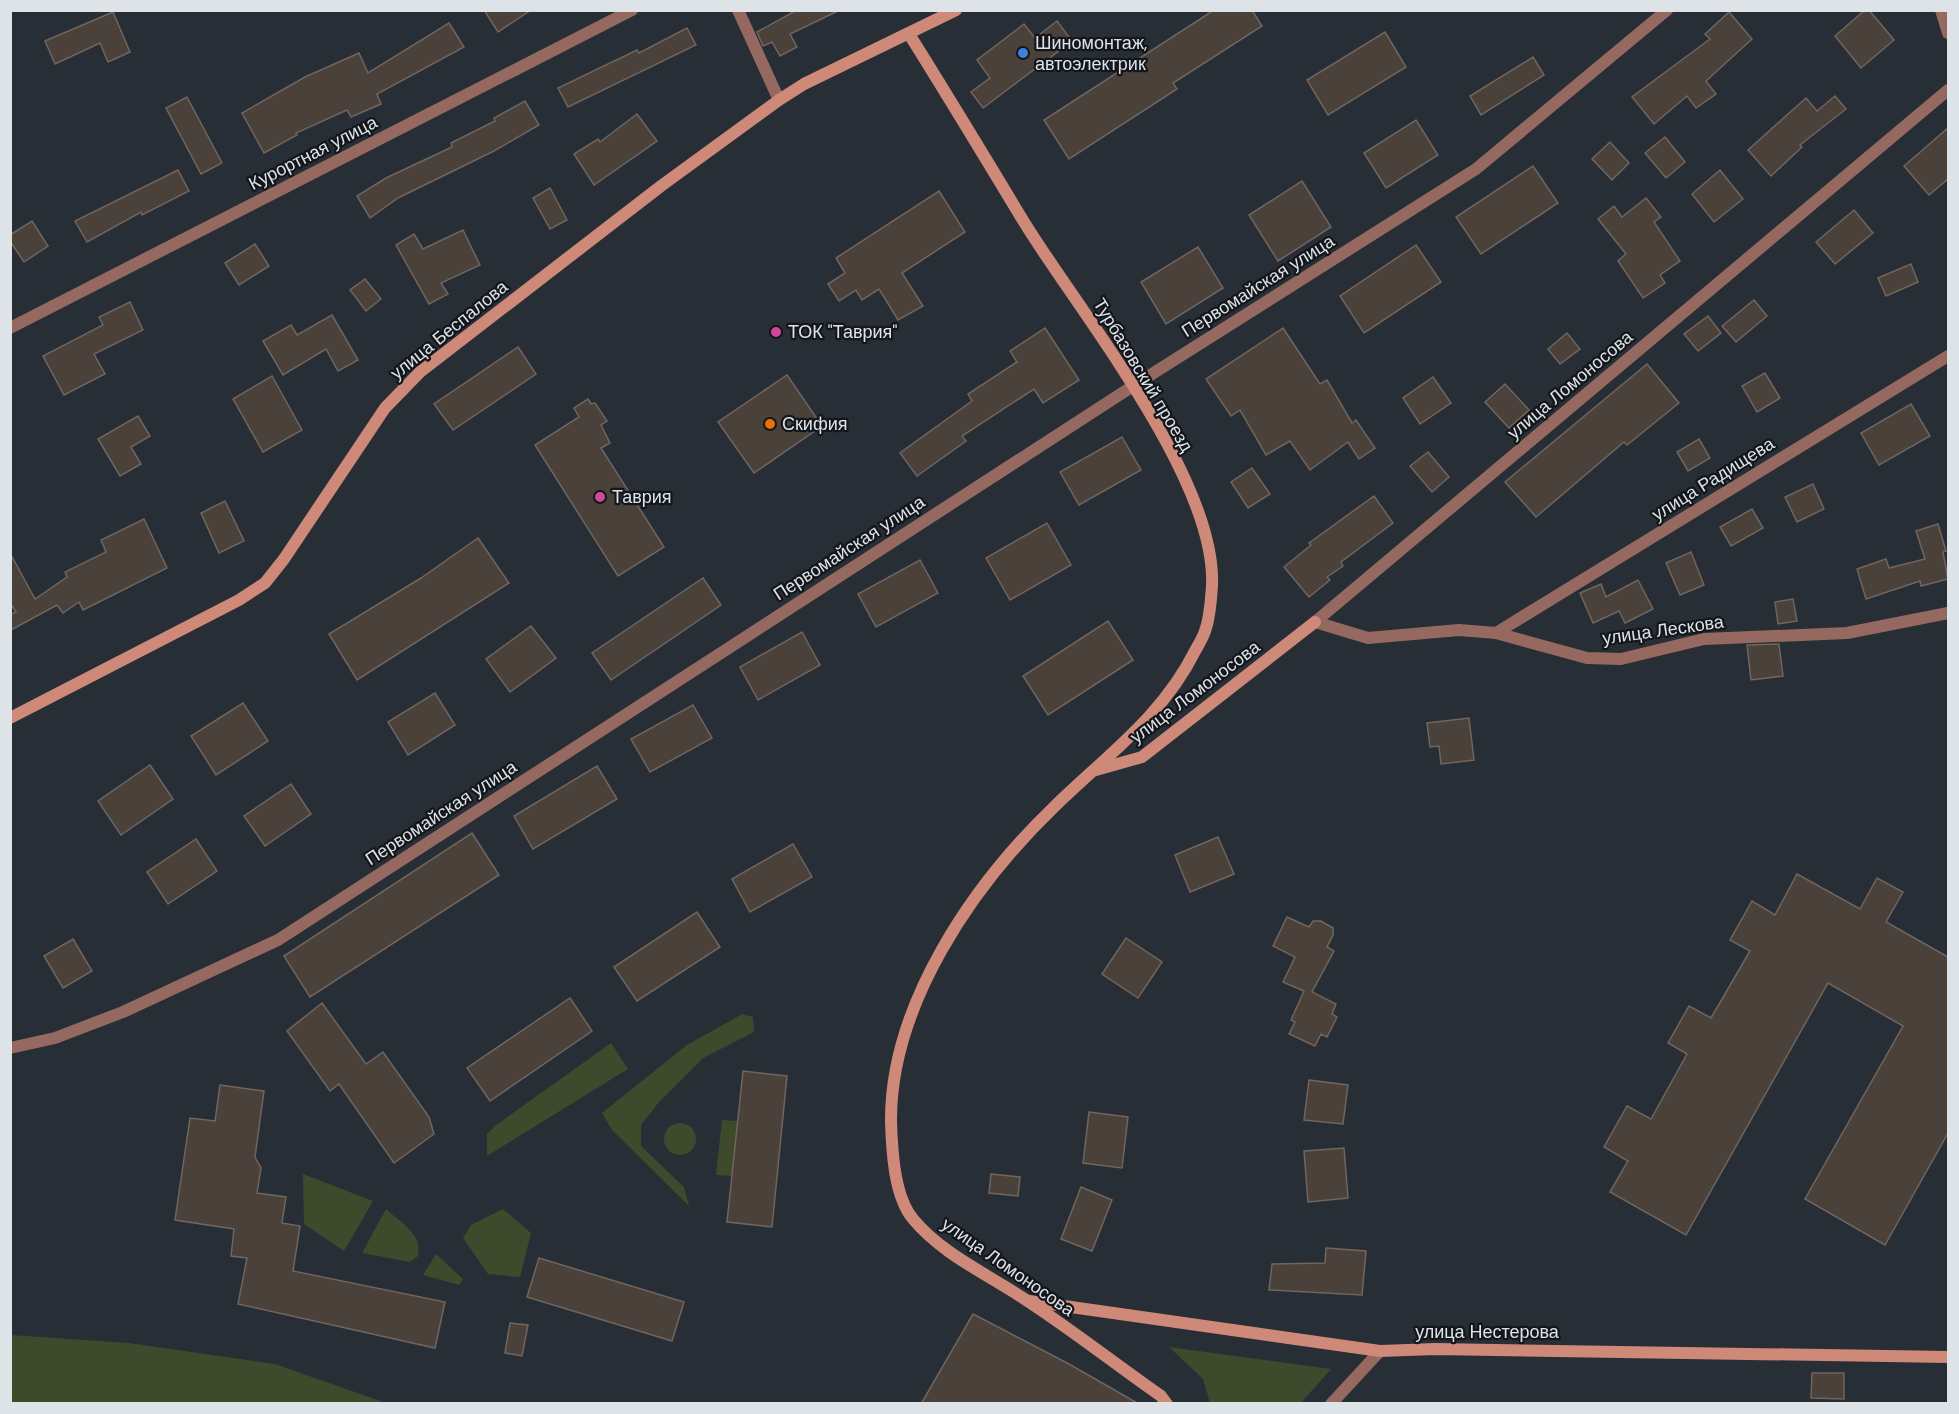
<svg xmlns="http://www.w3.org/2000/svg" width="1959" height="1414" viewBox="0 0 1959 1414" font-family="'DM Sans',sans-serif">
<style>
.green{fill:#3f492c}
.building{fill:#4b413b;stroke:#70655f;stroke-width:1.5}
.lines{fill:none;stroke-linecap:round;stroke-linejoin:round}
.street{stroke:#95695f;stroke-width:12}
.secondary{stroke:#cf8979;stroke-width:12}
.shop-dot{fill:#3f7fe0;stroke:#13161a;stroke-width:2}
.hotel-dot{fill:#d1479c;stroke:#13161a;stroke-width:2}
.food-dot{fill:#e8710a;stroke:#13161a;stroke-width:2}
.labels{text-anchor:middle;stroke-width:4.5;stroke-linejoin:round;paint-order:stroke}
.poi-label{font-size:18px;fill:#dee3e8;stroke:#13161a;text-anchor:start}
.street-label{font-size:18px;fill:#dee3e8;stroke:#13161a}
</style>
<rect width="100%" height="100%" fill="#272e36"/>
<!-- green -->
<g class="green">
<path d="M742,1014L753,1017L754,1032L703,1058L659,1102L641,1125V1146L684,1187L689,1206L612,1130L602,1113L687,1045Z"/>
<path d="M611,1043L628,1069L487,1156V1134L496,1125Z"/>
<path d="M722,1120L738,1121L732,1176L716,1175Z"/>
<circle cx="680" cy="1139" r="16"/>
<path d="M303,1174L373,1201L344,1251L304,1224Z"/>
<path d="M386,1209C401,1223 423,1234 418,1256L410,1262L362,1253Z"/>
<path d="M503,1209L531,1233L520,1277L488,1274L463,1238L471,1225Z"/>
<path d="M436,1254L463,1279L459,1285L423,1275Z"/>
<path d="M11,1335L129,1343L275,1364L386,1403H11Z"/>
<path d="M1169,1347L1331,1369L1301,1403H1210L1203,1379Z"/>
</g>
<!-- building -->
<g class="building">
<path d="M484,10H531L498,32Z"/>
<path d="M797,10H840L790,34L797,47L780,56L772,42L763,46L757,32Z"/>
<path d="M1214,10H1252L1262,26L1173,83L1177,89L1069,159L1044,120Z"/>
<path d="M1865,10H1869L1894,40L1861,68L1835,36Z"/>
<path d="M113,12L130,52L108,62L100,43L55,64L45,41Z"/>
<path d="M1729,12L1752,39L1706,81L1716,94L1696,108L1687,96L1654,124L1632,97L1710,39L1705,34Z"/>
<path d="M1057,21L1072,41L983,108L971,92L990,78L977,60L1024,24L1035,38Z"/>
<path d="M449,23L464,47L377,94L381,104L351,117L347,110L296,133L297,135L264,153L242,113L305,77L359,53L368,73Z"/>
<path d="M687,28L696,45L568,107L558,88L637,50L639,53Z"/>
<path d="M1385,32L1406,67L1328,115L1307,80Z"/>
<path d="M1533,57L1544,75L1481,115L1470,96Z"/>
<path d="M1835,96L1846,109L1800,145L1802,147L1771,176L1748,150L1806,98L1817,111Z"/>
<path d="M187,97L222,163L201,174L166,108Z"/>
<path d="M525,101L539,125L494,151L398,198L370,218L357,196L386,178L452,147L451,143L495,121L494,118Z"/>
<path d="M637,114L657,141L594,185L574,154L598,139L600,142Z"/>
<path d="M1416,120L1438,155L1386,188L1364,153Z"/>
<path d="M1948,128V179L1929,195L1904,166Z"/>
<path d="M1665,137L1685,162L1666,178L1645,153Z"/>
<path d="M1610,142L1629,163L1612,180L1592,159Z"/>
<path d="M1533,166L1558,203L1481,254L1456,217Z"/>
<path d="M178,170L189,191L142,215L141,212L87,242L75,221Z"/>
<path d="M1720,170L1743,199L1714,222L1692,194Z"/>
<path d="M1302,181L1331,227L1278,261L1249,215Z"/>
<path d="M550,188L567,220L550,229L533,198Z"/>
<path d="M939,191L965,232L902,273L923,306L898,320L879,289L862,300L856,290L839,301L828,284L845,273L836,258Z"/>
<path d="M1646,198L1661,217L1654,222L1680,261L1660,275L1665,283L1643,298L1618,261L1626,254L1598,219L1614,206L1622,217Z"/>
<path d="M1854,210L1873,233L1835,264L1816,242Z"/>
<path d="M32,221L48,246L24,262L10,241V235Z"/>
<path d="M463,230L480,265L441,283L448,294L429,304L396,245L414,234L423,249Z"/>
<path d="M255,244L269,266L239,285L225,263Z"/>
<path d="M1416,245L1441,282L1364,333L1340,296Z"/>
<path d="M1198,247L1223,288L1166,324L1141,282Z"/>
<path d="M1911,264L1918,282L1886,296L1878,278Z"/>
<path d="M365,279L381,299L366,311L350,290Z"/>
<path d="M1754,300L1767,316L1736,342L1722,326Z"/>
<path d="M130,302L143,330L94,354L105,374L64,395L43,356L103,325L99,317Z"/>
<path d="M332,315L358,360L338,371L326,349L283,375L263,341L291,325L297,335Z"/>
<path d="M1708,316L1721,333L1698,351L1684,334Z"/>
<path d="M1045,328L1079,380L1043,403L1034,389L962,436L966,441L917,476L900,453L972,401L968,394L1017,362L1010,351Z"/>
<path d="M1283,328L1320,384L1327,380L1352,423L1356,420L1375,448L1359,459L1348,442L1310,470L1290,441L1266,455L1240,410L1231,416L1206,379Z"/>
<path d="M1567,333L1580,349L1560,364L1548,349Z"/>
<path d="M518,347L536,374L453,430L434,404Z"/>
<path d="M1647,364L1679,403L1627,445L1624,442L1536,517L1505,482Z"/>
<path d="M1765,373L1780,398L1757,412L1742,386Z"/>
<path d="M787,375L822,426L754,473L718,422Z"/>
<path d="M272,376L302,430L263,452L233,399Z"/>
<path d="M1433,377L1451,403L1420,424L1403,398Z"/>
<path d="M1505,384L1529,410L1509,428L1485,402Z"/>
<path d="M588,399L591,404L595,403L607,421L601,425L610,443L601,448L664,547L618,576L535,445L579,417L574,408Z"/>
<path d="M1911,404L1930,436L1879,465L1861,433Z"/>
<path d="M138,416L150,436L131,447L141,464L120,476L98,439Z"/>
<path d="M1122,437L1141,470L1079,505L1060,472Z"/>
<path d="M1699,439L1710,458L1688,471L1677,452Z"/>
<path d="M1428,452L1449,477L1432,492L1410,466Z"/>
<path d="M1252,468L1270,494L1248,508L1231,482Z"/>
<path d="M1813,484L1824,509L1797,522L1785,497Z"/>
<path d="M1374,496L1393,523L1341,562L1343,566L1327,577L1330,580L1309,597L1284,567L1311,545L1309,543Z"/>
<path d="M225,501L244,541L219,553L201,513Z"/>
<path d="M1752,509L1763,528L1731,546L1720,527Z"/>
<path d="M144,519L167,568L83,610L79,602L63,613L57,605L11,630L10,615L16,612L10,603V553L35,599L67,577L65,572L106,552L101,540Z"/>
<path d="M1047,523L1071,565L1010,600L986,558Z"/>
<path d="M1938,524L1946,551L1943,552L1948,579L1921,586L1920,581L1866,599L1857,569L1886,559L1889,568L1925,559L1916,531Z"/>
<path d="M478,538L509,583L357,680L329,634L421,578Z"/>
<path d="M1691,552L1704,585L1680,595L1666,563Z"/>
<path d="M920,560L938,593L876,627L858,594Z"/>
<path d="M703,578L721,605L611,680L592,653Z"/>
<path d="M1638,580L1653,609L1625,623L1619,611L1593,623L1580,593L1601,584L1606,597Z"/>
<path d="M1793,599L1797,621L1778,624L1775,602Z"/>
<path d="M1108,621L1133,660L1048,715L1023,676Z"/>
<path d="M531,626L556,658L510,692L486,659Z"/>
<path d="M802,632L820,665L758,700L740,667Z"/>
<path d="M1779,644L1783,676L1751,680L1747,645Z"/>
<path d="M435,693L455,725L408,755L388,722Z"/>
<path d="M243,703L268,741L216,775L191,736Z"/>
<path d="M693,705L712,738L650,772L631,739Z"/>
<path d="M1469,718L1474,760L1441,764L1439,746L1430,747L1427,723Z"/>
<path d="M150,765L173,799L121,835L98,801Z"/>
<path d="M597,766L617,799L533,849L514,816Z"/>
<path d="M291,784L311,814L265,846L244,816Z"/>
<path d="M472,833L499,875L310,997L284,956Z"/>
<path d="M1218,837L1234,874L1190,892L1175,855Z"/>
<path d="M196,839L217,871L168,904L147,872Z"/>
<path d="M793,844L812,877L750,912L732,879Z"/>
<path d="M1797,874L1860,909L1877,878L1903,892L1886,922L1948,957V1133L1885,1245L1805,1199L1903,1026L1828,983L1686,1235L1610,1192L1628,1161L1604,1147L1627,1106L1651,1119L1687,1054L1668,1043L1689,1006L1711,1018L1750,951L1730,940L1752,901L1775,915Z"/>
<path d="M697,912L720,947L637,1001L614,967Z"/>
<path d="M1287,917L1309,927L1313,921H1321L1333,928V935L1327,947L1334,951L1312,992L1336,1004L1332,1014L1337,1017L1327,1037L1321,1034L1315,1046L1289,1034L1295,1022L1291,1020L1304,991L1283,982L1295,957L1273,946Z"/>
<path d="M1126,938L1162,962L1138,998L1102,974Z"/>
<path d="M73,939L92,971L63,988L44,956Z"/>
<path d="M570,998L592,1031L490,1101L467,1068Z"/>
<path d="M322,1003L366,1064L383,1052L429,1117L434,1134L394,1163L339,1084L330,1091L287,1031Z"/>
<path d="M743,1071L787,1076L772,1227L727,1222Z"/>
<path d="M1309,1080L1348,1085L1343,1124L1304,1120Z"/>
<path d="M220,1085L264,1091L255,1157L261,1168L257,1193L286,1197L282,1223L300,1226L293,1271L445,1302L435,1348L238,1304L247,1258L231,1256L234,1229L175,1220L190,1118L215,1121Z"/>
<path d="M1089,1112L1128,1117L1122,1168L1083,1163Z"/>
<path d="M1344,1148L1348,1198L1308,1202L1304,1151Z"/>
<path d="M991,1174L1020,1177L1018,1196L989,1193Z"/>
<path d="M1081,1187L1112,1200L1092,1251L1061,1239Z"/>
<path d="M1326,1248L1366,1251L1362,1295L1269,1290L1272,1264L1325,1263Z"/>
<path d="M539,1258L684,1302L672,1341L527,1297Z"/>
<path d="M973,1314L1069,1364L1139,1404H921Z"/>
<path d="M510,1323L528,1325L522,1356L505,1353Z"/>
<path d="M1812,1373H1844V1399L1811,1398Z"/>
</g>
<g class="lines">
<!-- street -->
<g class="street">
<path d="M738,10L779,100"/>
<path d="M1941,10L1948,33"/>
<path d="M10,328L632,10"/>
<path d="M1315,622L1948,90"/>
<path d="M1315,622L1368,638L1459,630L1496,633L1587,658L1621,659L1704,639L1847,633L1948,613"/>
<path d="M1496,633L1948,356"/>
<path d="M10,1048L55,1038L123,1012L278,940L1133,386L1476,169L1667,10"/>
<path d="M1331,1404L1380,1351"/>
</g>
<!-- secondary -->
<g class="secondary">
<path d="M909,34C948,96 986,159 1024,222C1080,313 1217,479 1212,586C1211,599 1210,616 1206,628C1204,636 1199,644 1195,651C1163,716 1105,757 1054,807C973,885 890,1005 891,1122C892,1151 894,1196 913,1219C942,1254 987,1274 1023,1298C1071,1329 1115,1364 1161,1396L1167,1404"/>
<path d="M10,718L239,600L265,583L284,559L385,408L420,372L661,186L779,100L804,84L956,10"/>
<path d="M1096,770L1142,757L1315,622"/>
<path d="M1029,1301L1380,1351L1435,1349L1948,1357"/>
</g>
</g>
<!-- markers -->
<circle class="shop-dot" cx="1023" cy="53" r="6"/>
<g class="hotel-dot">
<circle cx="776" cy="332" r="6"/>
<circle cx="600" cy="497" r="6"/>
</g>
<circle class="food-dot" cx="770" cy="424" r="6"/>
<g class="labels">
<!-- poi labels -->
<g class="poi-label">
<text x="1035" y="49">Шиномонтаж,<tspan x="1035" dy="21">автоэлектрик</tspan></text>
<text x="788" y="338">ТОК "Таврия"</text>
<text x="782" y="430">Скифия</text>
<text x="612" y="503">Таврия</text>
</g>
<!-- street labels -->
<g class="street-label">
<text transform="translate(313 153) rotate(-27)" y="6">Курортная улица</text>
<text transform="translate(1258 286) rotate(-32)" y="6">Первомайская улица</text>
<text transform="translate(449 330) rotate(-39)" y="6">улица Беспалова</text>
<text transform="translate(1143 375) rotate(59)" y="6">Турбазовский проезд</text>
<text transform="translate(1570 385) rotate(-40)" y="6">улица Ломоносова</text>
<text transform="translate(1713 479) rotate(-32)" y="6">улица Радищева</text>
<text transform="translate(849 548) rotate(-33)" y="6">Первомайская улица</text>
<text transform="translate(1663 630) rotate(-8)" y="6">улица Лескова</text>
<text transform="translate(1195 692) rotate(-37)" y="6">улица Ломоносова</text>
<text transform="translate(441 813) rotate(-33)" y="6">Первомайская улица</text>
<text transform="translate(1008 1267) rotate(35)" y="6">улица Ломоносова</text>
<text x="1487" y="1338">улица Нестерова</text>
</g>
</g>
<!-- border -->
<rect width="1959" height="1414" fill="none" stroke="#dee3e8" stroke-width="24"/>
</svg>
